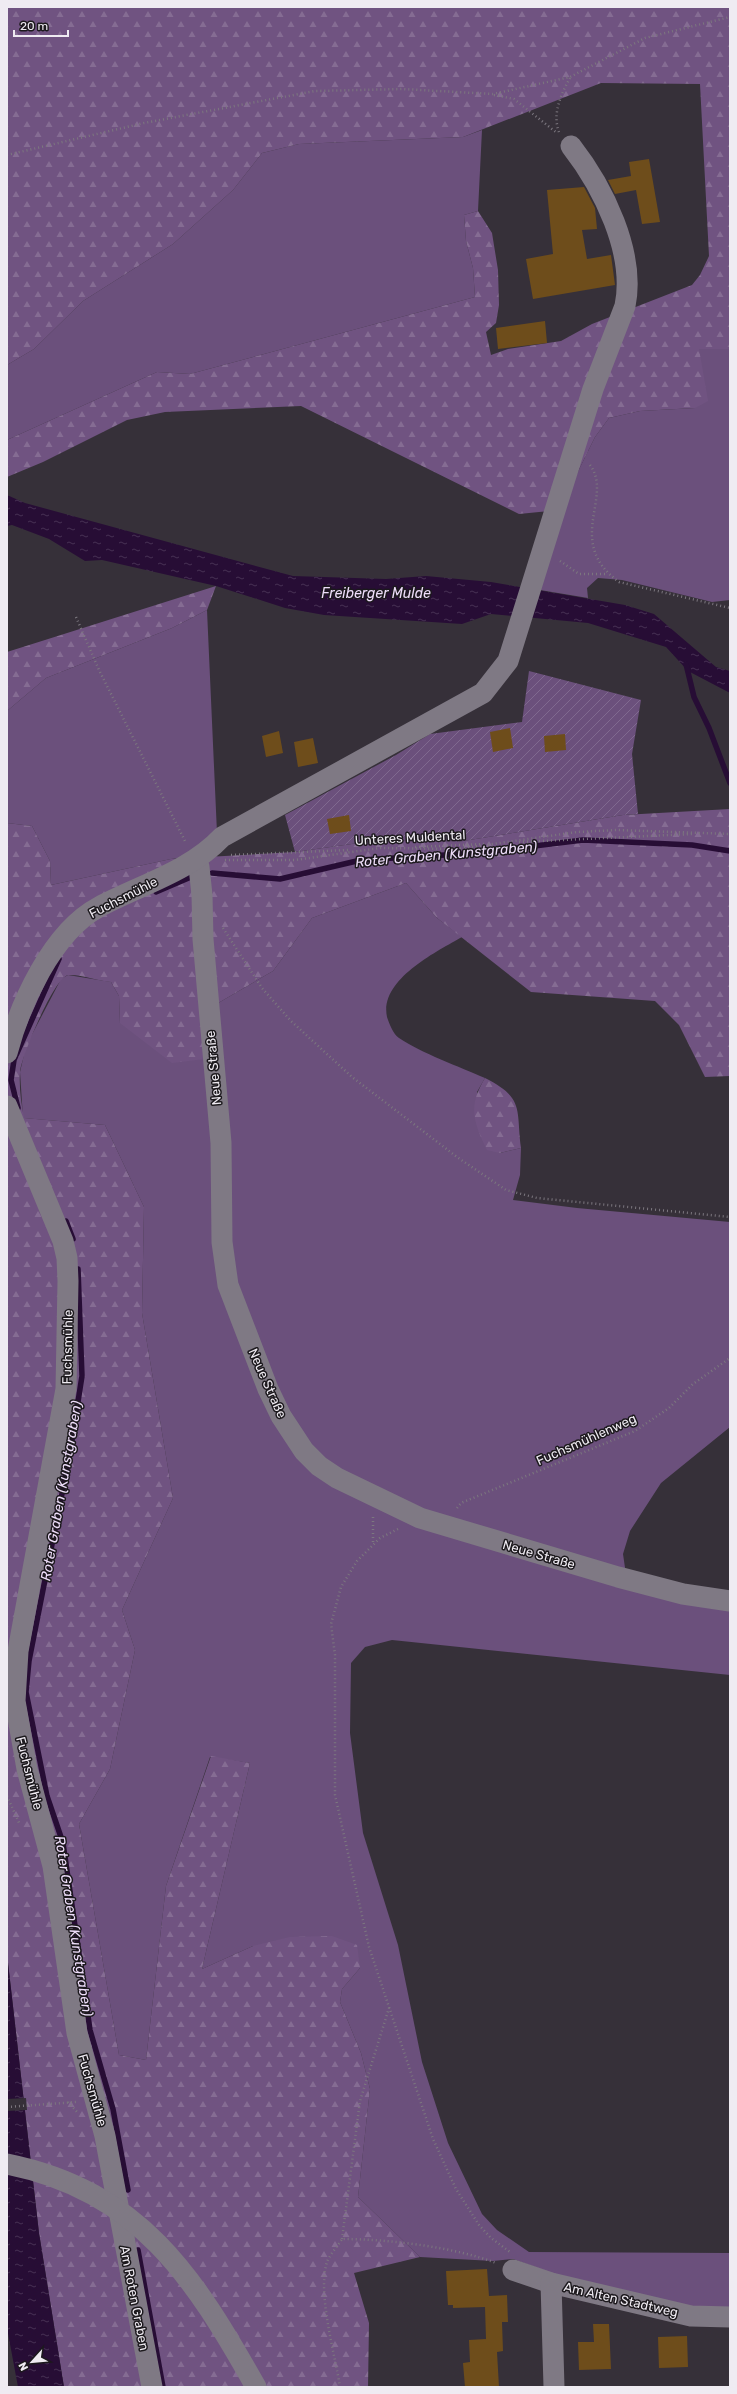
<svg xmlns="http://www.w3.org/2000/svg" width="737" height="2394" viewBox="0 0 737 2394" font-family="Rubik,sans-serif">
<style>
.green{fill:#6b507c}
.forest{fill:url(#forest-firs)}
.garden{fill:url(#garden-furrows)}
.water{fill:url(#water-ripples)}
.pier{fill:#363039}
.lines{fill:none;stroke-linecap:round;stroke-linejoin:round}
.stream{stroke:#270d35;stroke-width:5.5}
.building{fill:#6e4d1b}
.path{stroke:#7c777f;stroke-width:2.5;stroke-dasharray:1 3;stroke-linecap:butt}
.minor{stroke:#7f7984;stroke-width:21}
.labels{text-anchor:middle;stroke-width:3;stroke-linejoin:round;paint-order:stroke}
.street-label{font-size:13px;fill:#efebf2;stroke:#1c191d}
.water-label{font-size:14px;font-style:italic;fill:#eeddfa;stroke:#1c191d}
</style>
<defs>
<pattern id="forest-firs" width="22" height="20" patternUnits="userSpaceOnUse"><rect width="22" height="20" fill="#705381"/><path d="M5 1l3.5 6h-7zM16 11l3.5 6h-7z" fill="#856c93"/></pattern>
<pattern id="garden-furrows" width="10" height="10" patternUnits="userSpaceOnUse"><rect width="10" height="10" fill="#6b507c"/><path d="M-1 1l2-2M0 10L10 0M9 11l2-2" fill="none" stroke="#80698f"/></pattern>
<pattern id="water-ripples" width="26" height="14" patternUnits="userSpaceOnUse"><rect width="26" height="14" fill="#270d35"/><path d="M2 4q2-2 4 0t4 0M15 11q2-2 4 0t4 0" fill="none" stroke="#473053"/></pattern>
</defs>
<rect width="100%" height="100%" fill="#363039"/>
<!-- green -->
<g class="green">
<path d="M482,130L478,211L464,215L466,241L473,268L475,297L190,374L157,372L7,440V365L34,349L83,301L173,244L233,190L262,153L299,144L463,137Z"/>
<path d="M699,349H730V600L712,602L622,580L598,578L587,588L588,598L540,590L559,510L595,437L609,418L640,411L695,408Z"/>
<path d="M207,610L217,833L198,856L171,859L51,885L50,861L32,826L7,823V711L46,678L172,628Z"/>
<path d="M406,883L437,918L462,937C436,952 379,980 387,1017C389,1023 393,1034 399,1038C421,1053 460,1067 485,1078L477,1092L500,1153L521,1148L520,1175L513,1200L577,1208L730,1222V1427L661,1483L630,1531L623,1554L628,1588L730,1609V1675L392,1640L365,1647L351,1663L350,1733L363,1833L398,1945L422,2062L448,2143L482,2214L497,2230L529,2252L730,2253V2307L697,2308L568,2279L513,2259L493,2261L420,2257L358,2197L370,2089L361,2053L340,2002L342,1989L360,1968L253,1946L202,1969L250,1763L210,1757L166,1886L146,2060L119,2055L79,1824L110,1769L135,1650L122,1610L173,1498L142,1313L144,1207L105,1125L23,1118L20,1072L26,1046L61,979L68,975L111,982L119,996L120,1023L201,1013L273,971L312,918Z"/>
</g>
<!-- forest -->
<g class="forest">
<path d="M7,7H730V349H699L708,401L695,408L640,411L609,418L595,437L559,510L519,514L301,406L165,412L127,420L43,462L7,477V440L157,372L190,374L475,297L473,268L466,241L464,215L478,211L492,233L498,270L499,305L496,323L486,332L491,355L508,349L561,341L592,324L692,285L700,275L709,256L700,84L601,83L463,137L299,144L262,153L233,190L173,244L83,301L34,349L7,365Z"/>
<path d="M216,586L207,610L172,628L46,678L7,711V652Z"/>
<path d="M730,809V1076L705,1077L679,1025L655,1001L531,992L437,918L406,883L312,918L273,971L201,1013L204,1059L172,1063L120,1023L119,996L111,982C98,981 81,974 68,975C54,978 21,1057 20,1072C19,1087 21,1103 24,1118L105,1125L144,1207L142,1313L173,1498L122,1610L135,1650L110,1769L79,1824L119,2055L146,2060L166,1886L211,1756L250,1763L202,1969L253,1946L290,1937L332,1936L357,1945L360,1968L342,1989L340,2002L361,2053L370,2089L358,2197L420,2257L354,2273L369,2323L368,2387H64L39,2233L7,1954V823L32,826L50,861L51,885L171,859L295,852L380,840L457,842L623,815Z"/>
<path d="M485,1078C525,1098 516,1110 521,1148L500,1153L487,1150C473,1121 468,1106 485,1078Z"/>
</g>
<!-- garden -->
<path class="garden" d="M529,671L641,700L632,754L638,814L623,815L457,842L380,840L295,852L285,815L396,755L430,734L522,722Z"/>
<!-- water -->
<g class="water">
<path d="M7,495L25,503L293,576L386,579L426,576L491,582L625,605L654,614L716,667L730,671V693L688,671L666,647L588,623L491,614L462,624L324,615L285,608L216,586L102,560L85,561L49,539L12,525L7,526Z"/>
<path d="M7,1954L39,2233L64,2387H18L7,2328Z"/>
</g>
<!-- pier -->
<path class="pier" d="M26,2098L27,2110L7,2111V2099Z"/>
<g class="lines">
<!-- stream -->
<g class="stream">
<path d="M686,664L694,697L709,728L730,783"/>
<path d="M212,873L280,879L361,860L478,853L583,840L692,845L730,851"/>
<path d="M156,892L191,877"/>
<path d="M18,1108L11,1080L14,1060L59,959"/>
<path d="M66,1221L73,1239"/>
<path d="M78,1269L82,1376L70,1453L29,1661L26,1692L47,1796L63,1843L90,2030L113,2109L128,2190"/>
<path d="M138,2250L163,2387"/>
</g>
</g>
<!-- building -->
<g class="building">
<path d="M649,159L660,222L642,224L636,190L615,194L608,180L631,176L629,162Z"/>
<path d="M584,187L595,208L597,229L582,230L587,259L611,255L615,285L533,299L526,259L553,254L547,190Z"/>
<path d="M545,321L547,343L498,349L496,328Z"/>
<path d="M510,728L513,748L493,752L490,732Z"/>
<path d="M279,731L283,753L266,757L262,736Z"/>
<path d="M565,734L566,750L545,752L544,736Z"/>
<path d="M313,738L318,763L298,767L294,742Z"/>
<path d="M349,815L351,831L330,834L327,819Z"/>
<path d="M487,2269L489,2296L507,2295L508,2322H502L503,2351L497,2352L499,2387H465L463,2363L470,2362L469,2340L486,2339L485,2307L453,2308V2305H448L446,2271Z"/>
<path d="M593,2324H609L611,2369L579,2370L578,2342H594Z"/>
<path d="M687,2336L688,2367L659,2368L658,2337Z"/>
</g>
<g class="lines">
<!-- path -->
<g class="path">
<path d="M494,95L514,99L557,133"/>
<path d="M559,132C552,114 561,94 570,78"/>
<path d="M7,155L144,123L315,91L402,89L493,94L570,77L645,38L730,17"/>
<path d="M590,465C614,497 564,542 619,582L730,608"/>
<path d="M560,561L579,574H608"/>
<path d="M76,617L99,670L186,843"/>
<path d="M519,842L692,834"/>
<path d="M415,847L484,844"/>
<path d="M231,855L348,850"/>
<path d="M225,860H295L380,848L458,849L577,832L617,830L730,834"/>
<path d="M223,928L262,988L291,1021L352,1077L457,1157L506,1190L537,1198L730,1217"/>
<path d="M457,1508L461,1503L635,1431L669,1408L693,1384L730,1358"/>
<path d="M373,1517V1544"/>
<path d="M398,1529L380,1538L357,1561L341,1587L331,1624L335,1655V1795L369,1947L433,2139L456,2189L479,2225L491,2238L510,2252"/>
<path d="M7,1796L20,1825"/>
<path d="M68,2102L77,2112"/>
<path d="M7,2107L76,2102"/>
<path d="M342,2239L360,2101L389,2008"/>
<path d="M340,2387C335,2354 317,2293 327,2262C330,2254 338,2246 342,2239C388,2239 454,2247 496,2263"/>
</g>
<!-- minor -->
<g class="minor">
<path d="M196,860L199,867L202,895L203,939L221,1143L222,1242L228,1285L268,1389L281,1416L304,1451L319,1466L337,1478L420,1518L618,1577L683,1594L730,1601"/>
<path d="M7,1053C20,1004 52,932 99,907C140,885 189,872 222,837L483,693L508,661L593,389L625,306C636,253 603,187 571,146"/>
<path d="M7,1106L63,1241L67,1258L68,1281L66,1389L18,1651L15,1701L27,1769L53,1866L77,2033L105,2136L152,2387"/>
<path d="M7,2164C140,2191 194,2277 256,2387"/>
<path d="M513,2270L551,2283L691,2316L730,2317"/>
<path d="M551,2283L554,2387"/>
</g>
</g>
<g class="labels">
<!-- street labels -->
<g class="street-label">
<text transform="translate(410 837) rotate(-3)" y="5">Unteres Muldental</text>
<text transform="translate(123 897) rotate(-27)" y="5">Fuchsmühle</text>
<text transform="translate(213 1068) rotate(-95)" y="5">Neue Straße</text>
<text transform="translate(67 1347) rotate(-89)" y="5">Fuchsmühle</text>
<text transform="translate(268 1383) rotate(66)" y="5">Neue Straße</text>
<text transform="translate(586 1439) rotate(-24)" y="5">Fuchsmühlenweg</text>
<text transform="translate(539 1554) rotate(16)" y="5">Neue Straße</text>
<text transform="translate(30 1773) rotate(76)" y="5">Fuchsmühle</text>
<text transform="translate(93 2090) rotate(74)" y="5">Fuchsmühle</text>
<text transform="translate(135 2298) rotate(79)" y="5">Am Roten Graben</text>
<text transform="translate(621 2299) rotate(13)" y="5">Am Alten Stadtweg</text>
</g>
<!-- water labels -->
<g class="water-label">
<text x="376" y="598">Freiberger Mulde</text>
<text transform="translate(446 854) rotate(-5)" y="5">Roter Graben (Kunstgraben)</text>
<text transform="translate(61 1491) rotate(-80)" y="5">Roter Graben (Kunstgraben)</text>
<text transform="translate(74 1926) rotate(81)" y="5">Roter Graben (Kunstgraben)</text>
</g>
</g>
<!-- border -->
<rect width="737" height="2394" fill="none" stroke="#efebf2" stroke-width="16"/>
<!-- north arrow -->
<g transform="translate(32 2362) rotate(243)" stroke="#1c191d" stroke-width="3" paint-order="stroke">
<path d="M0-3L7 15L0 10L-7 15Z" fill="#efebf2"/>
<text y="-6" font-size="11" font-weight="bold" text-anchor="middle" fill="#efebf2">N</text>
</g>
<!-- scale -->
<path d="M14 30v6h54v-6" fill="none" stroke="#efebf2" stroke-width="2"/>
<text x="20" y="30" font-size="12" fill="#efebf2" stroke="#1c191d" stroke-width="3" paint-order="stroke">20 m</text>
</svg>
